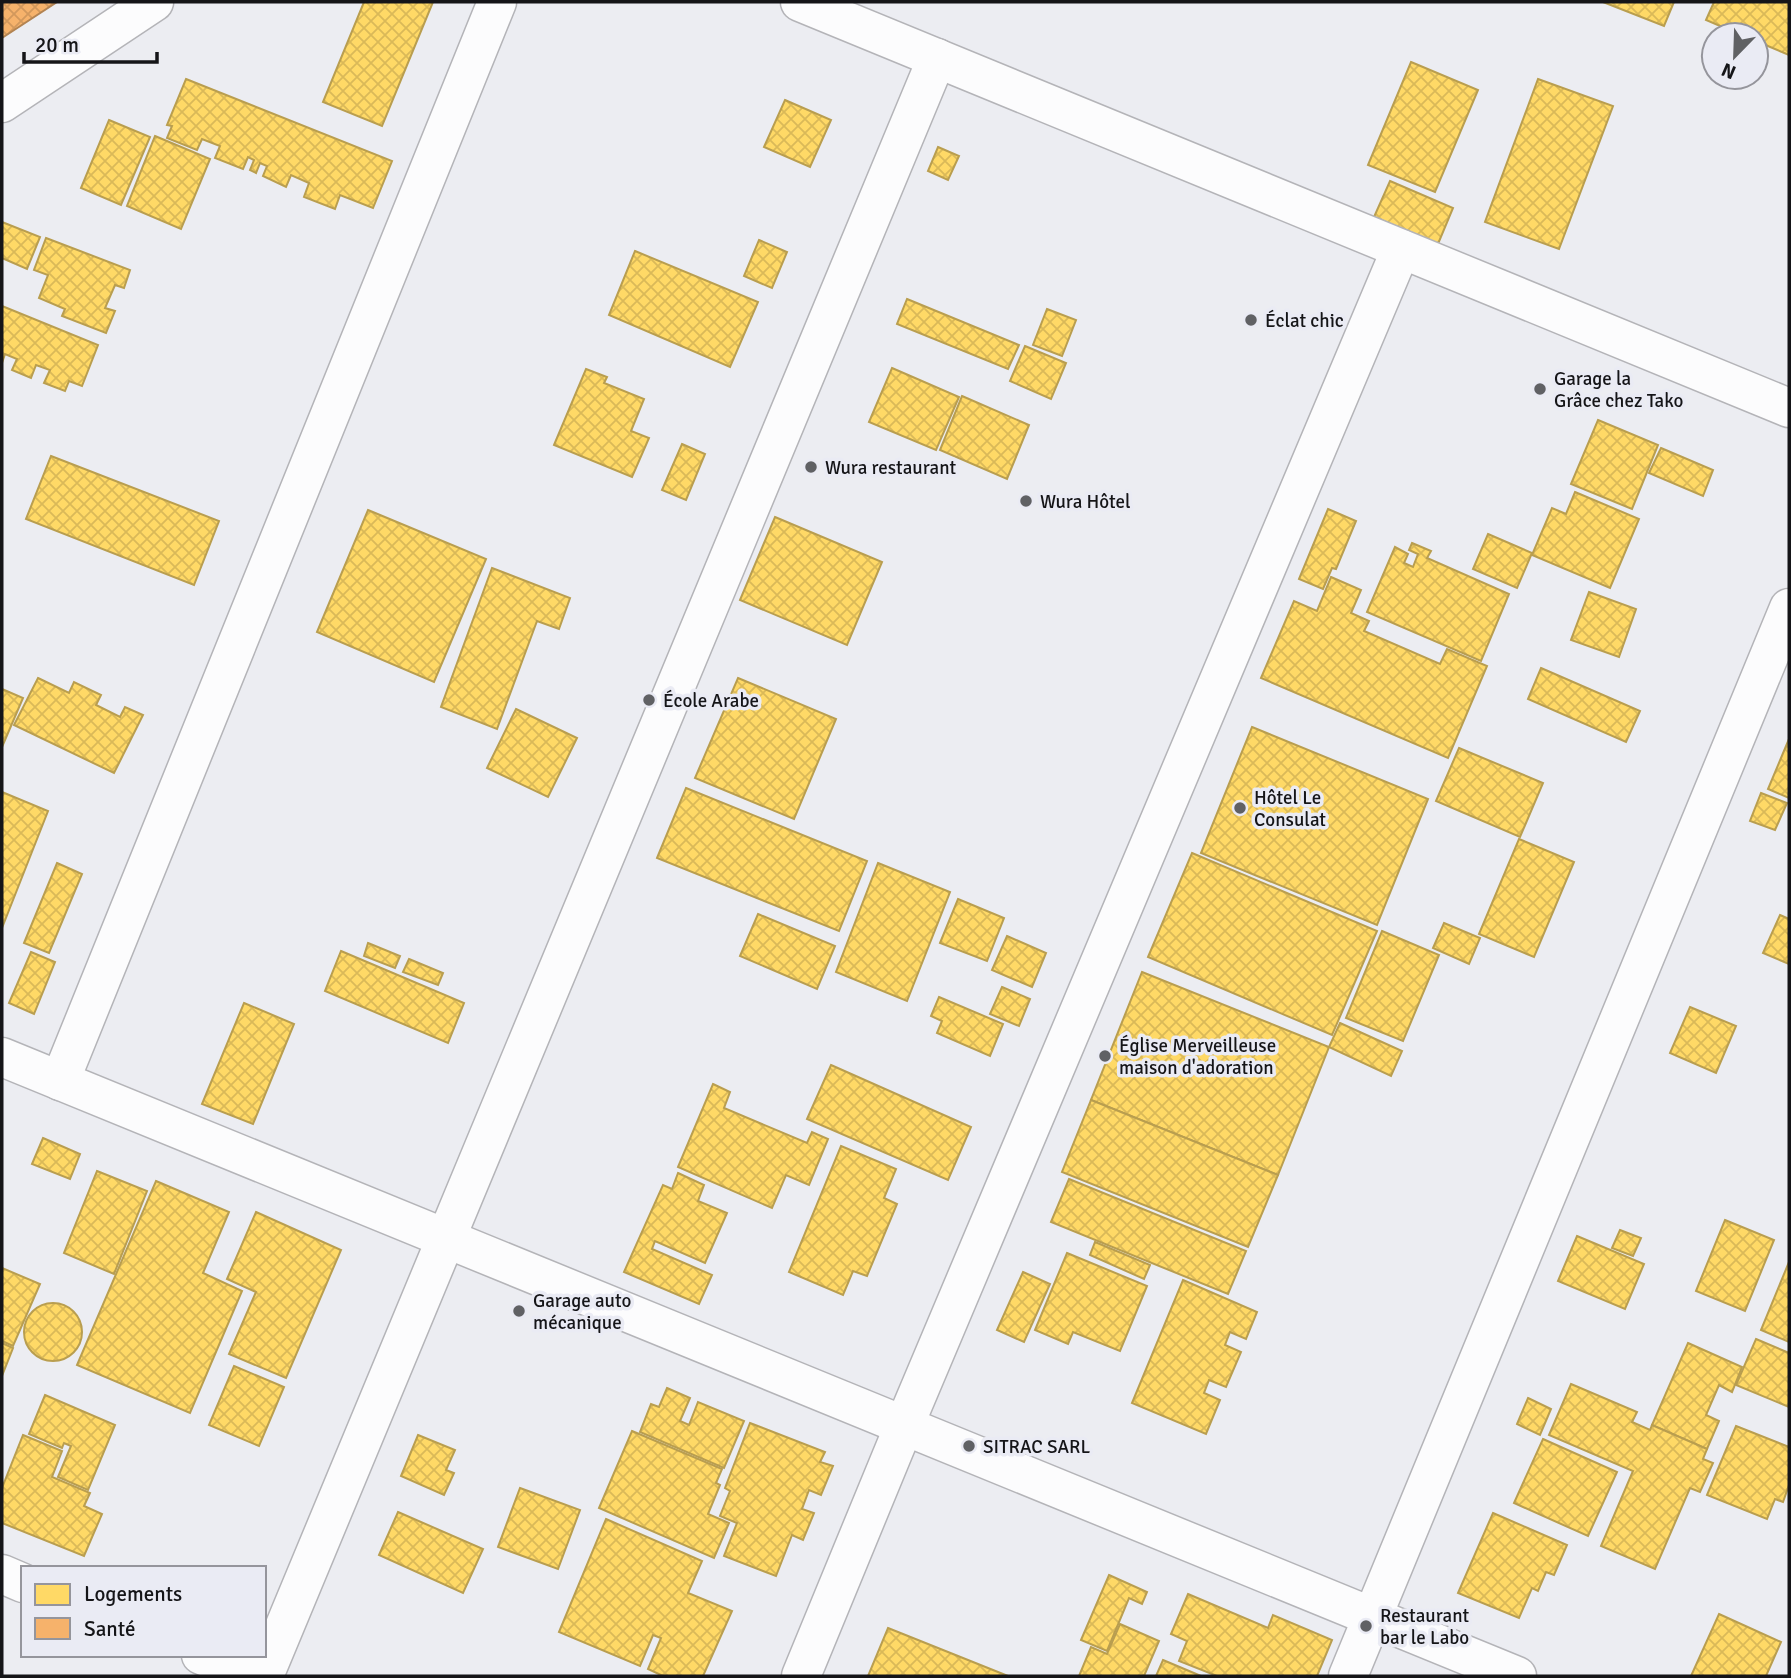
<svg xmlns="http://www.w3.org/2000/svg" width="1791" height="1678" viewBox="0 0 1791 1678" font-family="Signika,sans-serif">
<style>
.homes{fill:url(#homes-cross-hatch);stroke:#b99e4f;stroke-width:2}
.health{fill:url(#health-cross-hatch);stroke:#b28352;stroke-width:2}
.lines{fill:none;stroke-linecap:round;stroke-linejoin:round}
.street-casing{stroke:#b4b4b8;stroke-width:41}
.secondary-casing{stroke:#b4b4b8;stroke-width:41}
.street{stroke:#fcfcfd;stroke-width:38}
.secondary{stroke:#fcfcfd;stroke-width:38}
.poi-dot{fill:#606164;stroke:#eaebf4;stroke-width:2.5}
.labels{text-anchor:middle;stroke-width:7;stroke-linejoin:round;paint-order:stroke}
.poi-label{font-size:19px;fill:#151518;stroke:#eaebf4;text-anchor:start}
</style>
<defs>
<pattern id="homes-cross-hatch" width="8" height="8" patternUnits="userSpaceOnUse" patternTransform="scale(1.75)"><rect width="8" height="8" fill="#ffd966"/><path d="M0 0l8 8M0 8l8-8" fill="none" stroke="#dab958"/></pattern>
<pattern id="health-cross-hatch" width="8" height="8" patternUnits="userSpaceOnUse" patternTransform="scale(1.75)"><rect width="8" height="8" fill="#f6b26b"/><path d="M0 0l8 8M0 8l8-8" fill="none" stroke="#d2985c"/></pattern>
</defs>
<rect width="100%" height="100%" fill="#ecedf2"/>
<!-- homes -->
<g class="homes">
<path d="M364,2H433L382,126L323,102Z"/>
<path d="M1603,2H1674L1664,26Z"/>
<path d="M1714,2H1789V55L1756,41V35H1741L1706,20Z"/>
<path d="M1411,62L1478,90L1435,192L1368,165Z"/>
<path d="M186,79L392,161L373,208L340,195L335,209L304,197L309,183L291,175L286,187L263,176L267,166L260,163L256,173L250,170L254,160L248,157L243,169L215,158L220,146L202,139L197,150L167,138L172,126L167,125Z"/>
<path d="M1538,79L1613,106L1559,249L1485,222Z"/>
<path d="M785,100L831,120L810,167L764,147Z"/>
<path d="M109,120L150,137L121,205L81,188Z"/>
<path d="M155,136L210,159L181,229L127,206Z"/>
<path d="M938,147L959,156L948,180L928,171Z"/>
<path d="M1390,181L1453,208L1438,244L1374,217Z"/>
<path d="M2,222L40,237L27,269L2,258Z"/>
<path d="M46,238L130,270L124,288L115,285L105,308L115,311L106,333L62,316L65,309L39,298L48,275L34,270Z"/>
<path d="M759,240L787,252L772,288L744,276Z"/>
<path d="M635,251L758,302L730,367L609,315Z"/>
<path d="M907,299L1019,345L1008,369L897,324Z"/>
<path d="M2,306L98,345L82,386L69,381L65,391L44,383L50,370L36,365L31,378L12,370L17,359L5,354L2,363Z"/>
<path d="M1047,309L1076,320L1062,356L1033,345Z"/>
<path d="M1025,346L1066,363L1051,399L1010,381Z"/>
<path d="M892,368L959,397L936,450L869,422Z"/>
<path d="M586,369L607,377L604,383L644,399L631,431L649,438L632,477L554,445Z"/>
<path d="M962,396L1029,425L1007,479L940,450Z"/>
<path d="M1598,420L1658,445L1632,509L1571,484Z"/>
<path d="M682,444L705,454L686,500L662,490Z"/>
<path d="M1661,448L1713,470L1703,496L1649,473Z"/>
<path d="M51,456L219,521L194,585L26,519Z"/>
<path d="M1575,492L1639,519L1610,588L1532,555L1552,508L1566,514Z"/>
<path d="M1328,509L1356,521L1336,569L1332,568L1323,589L1299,579Z"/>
<path d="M368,510L486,559L434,682L317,632Z"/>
<path d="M775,517L882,562L847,645L740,600Z"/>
<path d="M1488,534L1532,553L1517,588L1473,569Z"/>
<path d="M1412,543L1431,551L1427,558L1509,594L1481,661L1367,612L1395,547L1408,554L1404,563L1413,567L1418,554L1409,550Z"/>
<path d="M492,568L570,598L559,629L537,621L497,729L441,707Z"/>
<path d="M1331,577L1361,590L1351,613L1369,621L1364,631L1440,664L1447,649L1487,666L1448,758L1261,678L1294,601L1317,611Z"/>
<path d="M1589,592L1636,609L1619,657L1571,640Z"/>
<path d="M1541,668L1640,711L1626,742L1528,699Z"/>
<path d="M38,678L69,693L74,682L101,695L96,705L120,717L125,707L143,715L114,773L14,725Z"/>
<path d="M738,678L836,719L794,819L695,778Z"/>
<path d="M2,689L23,698L2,747Z"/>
<path d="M516,709L577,738L548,797L487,768Z"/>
<path d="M1252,727L1428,799L1377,925L1201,853Z"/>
<path d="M1789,739V798L1768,789Z"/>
<path d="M1459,748L1543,783L1520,837L1436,801Z"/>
<path d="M686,788L867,861L839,931L657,858Z"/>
<path d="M2,792L48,811L2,928Z"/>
<path d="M1761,793L1787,803L1775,830L1750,821Z"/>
<path d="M1519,839L1574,862L1534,957L1479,934Z"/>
<path d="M1192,853L1377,931L1332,1035L1148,957Z"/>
<path d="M57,863L82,874L49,953L24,943Z"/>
<path d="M878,863L950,892L907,1001L836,972Z"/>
<path d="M958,899L1004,918L987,961L940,943Z"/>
<path d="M758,914L835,946L817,989L740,956Z"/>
<path d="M1780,915L1789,919V964L1763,953Z"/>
<path d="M1444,923L1480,938L1469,964L1433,948Z"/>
<path d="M1382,931L1439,955L1403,1041L1346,1018Z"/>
<path d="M1007,936L1046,953L1032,987L992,970Z"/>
<path d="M368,943L400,956L395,968L364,956Z"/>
<path d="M341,951L464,1003L448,1043L325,991Z"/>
<path d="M31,952L55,962L34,1014L9,1003Z"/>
<path d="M409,959L443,973L438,985L403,972Z"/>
<path d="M1142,972L1329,1047L1278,1175L1091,1100Z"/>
<path d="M1002,987L1030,999L1019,1026L990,1014Z"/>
<path d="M939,997L1003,1024L990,1056L937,1033L942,1021L931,1016Z"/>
<path d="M244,1003L294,1024L253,1124L202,1104Z"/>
<path d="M1690,1007L1736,1026L1716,1073L1670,1053Z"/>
<path d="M1340,1023L1402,1051L1391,1076L1329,1047Z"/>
<path d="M831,1065L971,1127L948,1180L807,1119Z"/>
<path d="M713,1084L730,1092L724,1108L807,1143L812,1132L828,1139L809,1185L786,1175L772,1208L678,1167Z"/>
<path d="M1091,1100L1278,1175L1248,1247L1062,1172Z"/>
<path d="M43,1138L80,1154L70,1179L32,1164Z"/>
<path d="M841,1146L896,1169L884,1198L897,1204L867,1276L853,1271L843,1295L789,1272Z"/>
<path d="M97,1171L147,1191L114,1274L64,1253Z"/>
<path d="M678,1173L704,1185L698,1201L727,1213L705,1263L655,1241L652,1249L712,1275L699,1304L624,1272L663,1185L672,1189Z"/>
<path d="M1069,1179L1246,1251L1228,1294L1051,1222Z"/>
<path d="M156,1181L229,1212L203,1273L242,1291L190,1413L77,1365Z"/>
<path d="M256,1212L341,1250L286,1378L229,1354L256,1292L227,1279Z"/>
<path d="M1725,1220L1774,1240L1745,1311L1696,1291Z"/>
<path d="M1620,1230L1641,1238L1633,1256L1612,1248Z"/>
<path d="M1577,1236L1644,1264L1625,1309L1558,1281Z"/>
<path d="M1095,1242L1150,1265L1144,1279L1090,1255Z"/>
<path d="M1067,1253L1147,1286L1120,1351L1073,1332L1068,1344L1035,1330Z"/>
<path d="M1789,1262V1342L1761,1330Z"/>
<path d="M2,1268L40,1284L13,1346L2,1341Z"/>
<path d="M1023,1272L1050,1284L1024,1342L997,1330Z"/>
<path d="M1183,1280L1257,1312L1246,1339L1230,1332L1225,1345L1241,1352L1226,1387L1209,1380L1204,1393L1220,1400L1206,1434L1132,1403Z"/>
<circle cx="53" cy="1332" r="29"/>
<path d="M1756,1339L1789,1353V1407L1736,1385Z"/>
<path d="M2,1343L13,1348L2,1376Z"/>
<path d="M1688,1343L1742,1367L1732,1392L1719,1385L1706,1415L1719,1421L1707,1449L1652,1425Z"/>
<path d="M234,1366L284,1387L259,1446L209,1425Z"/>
<path d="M1571,1384L1637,1412L1632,1422L1650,1430L1652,1425L1707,1449L1703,1459L1713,1463L1700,1492L1690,1488L1655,1569L1601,1546L1633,1471L1549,1435Z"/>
<path d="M667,1388L690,1398L680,1421L689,1425L698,1402L744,1421L724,1468L640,1432L651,1404L659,1407Z"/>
<path d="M45,1395L115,1425L88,1490L58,1477L71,1446L64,1443L62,1448L29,1434Z"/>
<path d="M1528,1398L1551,1409L1540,1435L1517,1424Z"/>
<path d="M750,1423L825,1452L820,1462L833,1466L821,1495L809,1490L802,1509L814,1513L803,1540L792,1535L776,1576L724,1556L737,1523L720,1516L730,1491L725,1488Z"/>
<path d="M1736,1426L1789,1447V1485L1783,1502L1775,1499L1767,1519L1707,1495Z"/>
<path d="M632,1431L722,1469L716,1483L720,1485L708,1514L729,1523L714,1558L599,1508Z"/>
<path d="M23,1435L62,1451L52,1477L90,1493L84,1506L102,1514L84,1556L2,1523V1488Z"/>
<path d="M418,1435L455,1450L446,1470L454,1473L444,1495L401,1476Z"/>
<path d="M1543,1439L1617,1472L1588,1536L1514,1503Z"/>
<path d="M520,1488L580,1510L558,1569L498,1547Z"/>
<path d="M398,1512L483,1549L463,1593L379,1555Z"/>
<path d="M1493,1513L1567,1545L1554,1575L1546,1572L1538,1591L1532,1588L1519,1618L1458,1593Z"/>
<path d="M606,1519L702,1561L688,1593L732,1611L703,1676H663L648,1669L661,1638L653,1635L640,1666L559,1632Z"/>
<path d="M1109,1575L1147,1592L1142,1604L1129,1598L1107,1651L1081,1640Z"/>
<path d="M1188,1594L1268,1628L1273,1615L1332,1640L1317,1676H1217L1179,1661L1187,1641L1171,1634Z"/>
<path d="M1719,1614L1781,1642L1766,1676H1691Z"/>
<path d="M1120,1624L1159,1641L1144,1676H1079L1091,1647L1107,1654Z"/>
<path d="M888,1628L1008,1676H868Z"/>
<path d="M1163,1660L1201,1676H1156Z"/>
</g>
<!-- health -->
<path class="health" d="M2,2H57L2,38Z"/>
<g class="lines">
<!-- street casing -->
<g class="street-casing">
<g id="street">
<path d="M2,103L154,2"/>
<path d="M2,1057L1517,1676"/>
<path d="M60,1081L497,2"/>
<path d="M2,1574L23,1583"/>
<path d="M201,1655L253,1676"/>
<path d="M264,1676L937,58"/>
<path d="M801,1676L904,1426L1401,249"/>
<path d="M1348,1676L1789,608"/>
</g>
</g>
<!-- secondary casing -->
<g class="secondary-casing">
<path id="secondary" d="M800,2L1789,408"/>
</g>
<!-- street -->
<use href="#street" class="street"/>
<!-- secondary -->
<use href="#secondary" class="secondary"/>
</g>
<!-- markers -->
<g class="poi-dot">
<circle cx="1251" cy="320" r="7"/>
<circle cx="1540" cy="389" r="7"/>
<circle cx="811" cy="467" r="7"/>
<circle cx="1026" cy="501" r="7"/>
<circle cx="649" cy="700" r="7"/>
<circle cx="1240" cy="808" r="7"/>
<circle cx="1105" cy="1056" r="7"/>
<circle cx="519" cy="1311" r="7"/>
<circle cx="969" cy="1446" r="7"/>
<circle cx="1366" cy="1626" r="7"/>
</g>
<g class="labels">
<!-- poi labels -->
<g class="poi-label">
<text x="1265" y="327">Éclat chic</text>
<text x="1554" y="385">Garage la<tspan x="1554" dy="22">Grâce chez Tako</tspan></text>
<text x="825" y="474">Wura restaurant</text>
<text x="1040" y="508">Wura Hôtel</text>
<text x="663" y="707">École Arabe</text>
<text x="1254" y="804">Hôtel Le<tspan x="1254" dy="22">Consulat</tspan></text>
<text x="1119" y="1052">Église Merveilleuse<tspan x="1119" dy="22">maison d'adoration</tspan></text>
<text x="533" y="1307">Garage auto<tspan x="533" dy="22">mécanique</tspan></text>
<text x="983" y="1453">SITRAC SARL</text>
<text x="1380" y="1622">Restaurant<tspan x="1380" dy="22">bar le Labo</tspan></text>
</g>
</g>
<!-- border -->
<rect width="1791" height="1678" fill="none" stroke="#151518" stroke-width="7"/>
<!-- legend -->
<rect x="21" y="1566" width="245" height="91" fill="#eaebf4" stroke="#95959c" stroke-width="2"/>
<rect x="35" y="1584" width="35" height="21" fill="#ffd966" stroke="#95959c" stroke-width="2"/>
<text x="84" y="1601" font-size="21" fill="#151518">Logements</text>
<rect x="35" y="1618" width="35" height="21" fill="#f6b26b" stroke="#95959c" stroke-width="2"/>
<text x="84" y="1636" font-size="21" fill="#151518">Santé</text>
<!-- north arrow -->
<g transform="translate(1735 56) rotate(203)"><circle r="33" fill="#eaebf4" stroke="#95959c" stroke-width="2"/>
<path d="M0-5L12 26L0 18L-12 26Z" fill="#606164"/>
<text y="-10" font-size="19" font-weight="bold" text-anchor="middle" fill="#151518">N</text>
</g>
<!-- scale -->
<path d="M24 52v10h133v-10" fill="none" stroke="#151518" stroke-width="3.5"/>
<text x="35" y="52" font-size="21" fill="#151518" stroke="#eaebf4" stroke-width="5" paint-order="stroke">20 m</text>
</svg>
